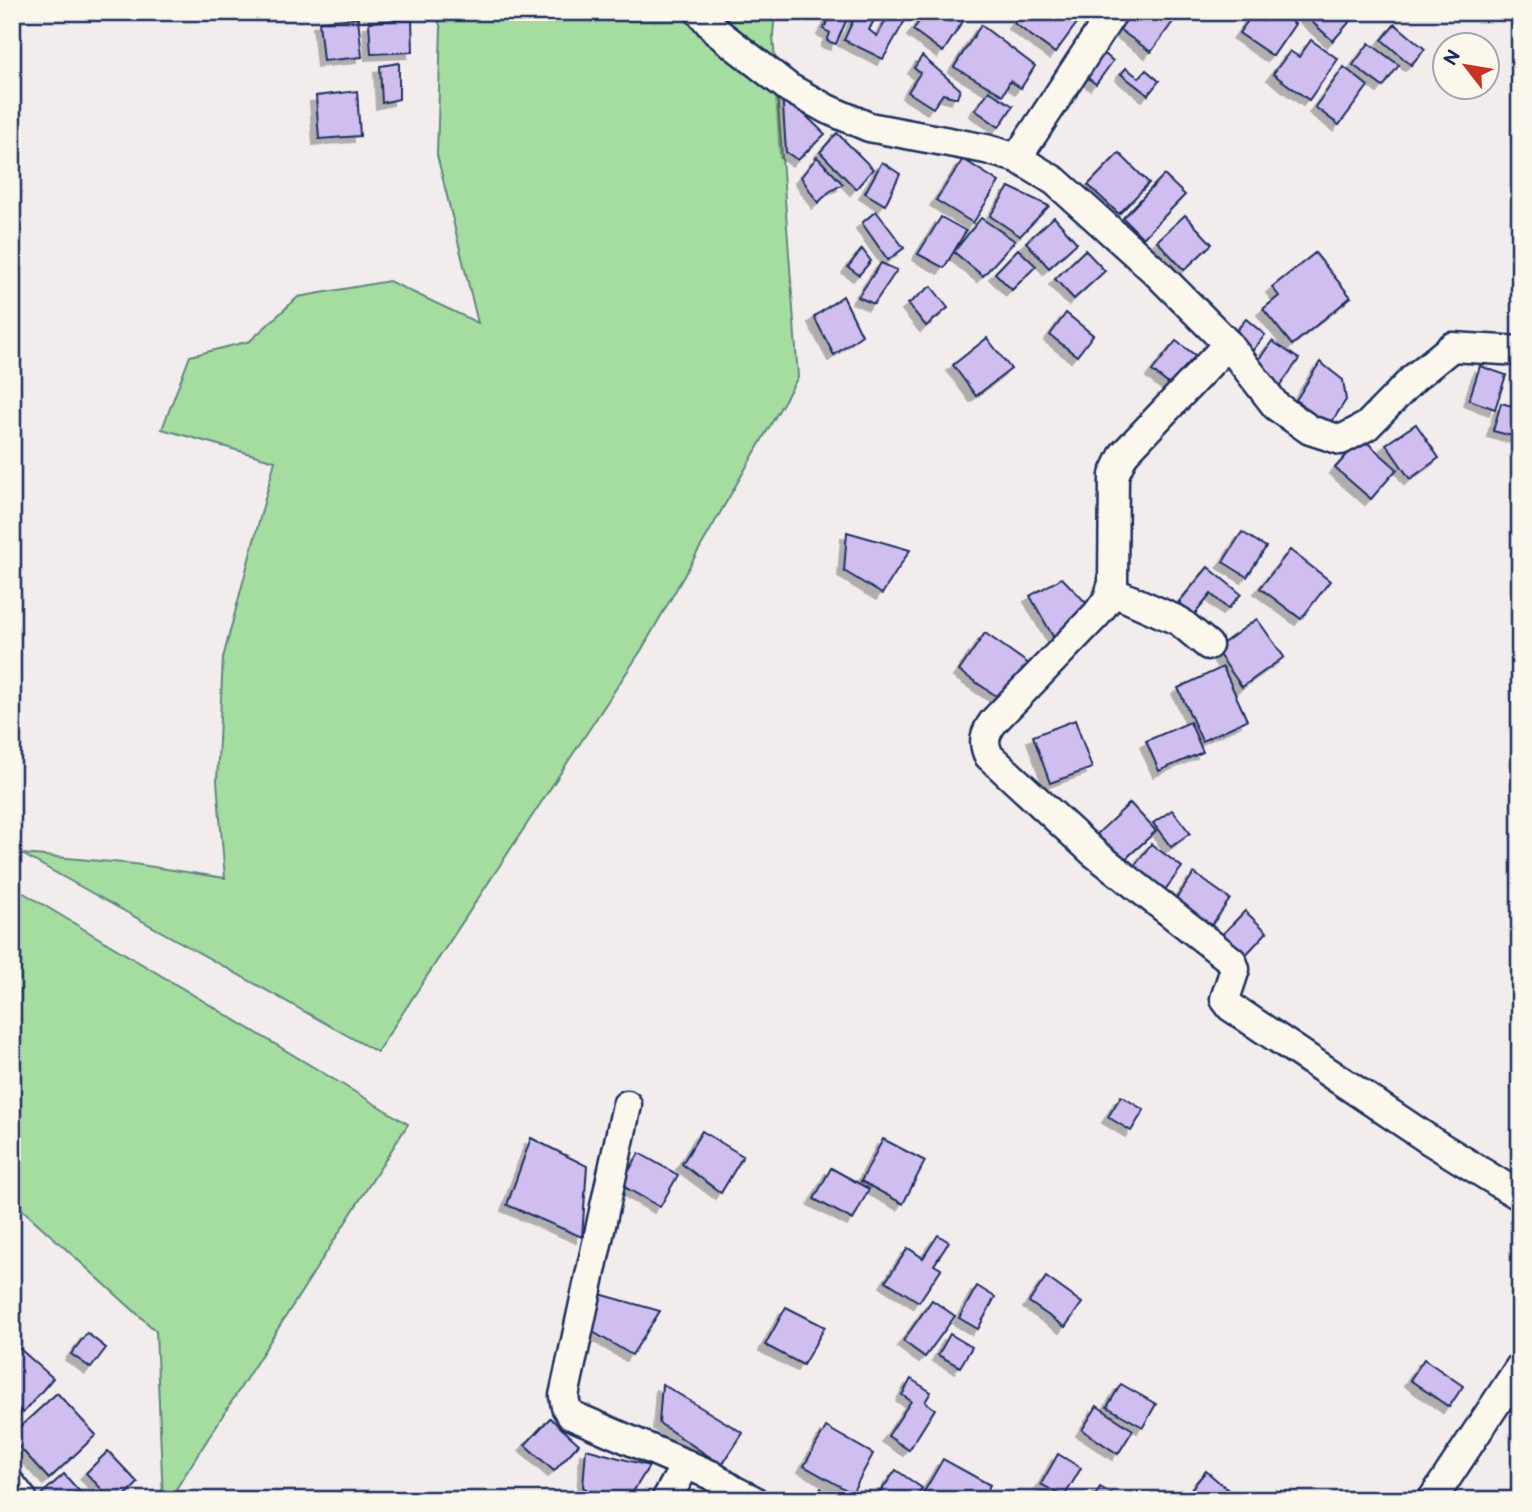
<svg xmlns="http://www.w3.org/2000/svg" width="1532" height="1512" viewBox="0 0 1532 1512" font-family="'Balsamiq Sans',sans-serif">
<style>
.green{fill:#a5dda1;stroke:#608680;stroke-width:2}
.building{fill:#cfbeef;stroke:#1b2f5e;stroke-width:2;filter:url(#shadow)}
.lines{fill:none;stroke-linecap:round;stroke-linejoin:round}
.street-casing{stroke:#1b2f5e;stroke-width:33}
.street{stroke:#fbf7ec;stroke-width:28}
</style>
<defs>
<filter id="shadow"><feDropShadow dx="-6" dy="6" stdDeviation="0" flood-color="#0004"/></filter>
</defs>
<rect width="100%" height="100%" fill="#f2eced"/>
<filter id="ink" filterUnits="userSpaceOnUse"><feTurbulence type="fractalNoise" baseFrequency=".0143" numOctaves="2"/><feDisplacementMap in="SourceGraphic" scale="14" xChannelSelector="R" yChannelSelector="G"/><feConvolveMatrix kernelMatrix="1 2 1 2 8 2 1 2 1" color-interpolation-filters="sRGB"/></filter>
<g filter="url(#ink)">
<!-- green -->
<g class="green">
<path d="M435,12H775L773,35L798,377L642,649L377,1052L22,854L134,864L225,878L217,781L223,658L275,461L162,429L190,356L250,341L298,297L389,281L478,323L437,155L441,28Z"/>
<path d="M12,886L408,1124L169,1500H163L156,1331L12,1200Z"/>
</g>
<!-- building -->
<g class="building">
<path d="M827,12H850L836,44L827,41L830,33L823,29L830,18Z"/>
<path d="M857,12H878L869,30L877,36L891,12H898L907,17L883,59L844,40Z"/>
<path d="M926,12H940L950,21L958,12L965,18L943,52L913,30Z"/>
<path d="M1022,12H1085L1055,53L1014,23Z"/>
<path d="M1127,12H1180L1151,52L1116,27Z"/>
<path d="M1269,12H1278L1295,24L1273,56L1239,33L1253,14L1263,21Z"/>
<path d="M1301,12H1358L1333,41Z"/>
<path d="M358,18L362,57L323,61L319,21Z"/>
<path d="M412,19L413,52L371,54L369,22Z"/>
<path d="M1395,24L1425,49L1411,65L1382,40Z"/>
<path d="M981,25L1035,66L1021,88L1010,81L1003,95L954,67Z"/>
<path d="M1311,40L1338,59L1309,100L1273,74L1290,51L1299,57Z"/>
<path d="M1369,43L1399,65L1383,87L1353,65Z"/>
<path d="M1099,49L1113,61L1096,84L1081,73Z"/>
<path d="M922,56L960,89L957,98L943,94L933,108L908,92L920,73L914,68Z"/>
<path d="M399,63V99L382,103L380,66Z"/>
<path d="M1344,67L1368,86L1339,125L1315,107Z"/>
<path d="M1126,68L1139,78L1146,70L1159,81L1148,95L1121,74Z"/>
<path d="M357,91L360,136L319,139L316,96Z"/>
<path d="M782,91L803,105L801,111L825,134L798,160L786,152Z"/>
<path d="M989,91L1013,106L999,127L975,110Z"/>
<path d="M837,133L873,169L856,189L820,152Z"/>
<path d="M1119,153L1149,183L1119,214L1088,185Z"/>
<path d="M817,157L843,184L829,192L818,203L801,177Z"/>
<path d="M963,159L999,182L973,223L936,200Z"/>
<path d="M882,162L900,174L885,205L865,193Z"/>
<path d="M1164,175L1185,195L1143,238L1123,218Z"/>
<path d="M1009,187L1049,206L1020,236L990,216Z"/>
<path d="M876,211L904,248L888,260L862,223Z"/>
<path d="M1185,215L1212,244L1184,270L1157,241Z"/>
<path d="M941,217L966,231L944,268L918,254Z"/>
<path d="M1054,217L1077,243L1049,268L1026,242Z"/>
<path d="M981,218L1015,241L983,276L954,252Z"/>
<path d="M862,249L871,261L859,275L848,267Z"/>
<path d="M1018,249L1036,266L1012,290L995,273Z"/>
<path d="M1085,250L1105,271L1074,299L1055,279Z"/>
<path d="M1315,253L1351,297L1292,345L1263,309L1279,296L1272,287Z"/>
<path d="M881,263L897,270L874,304L858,297Z"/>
<path d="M931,286L948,308L926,326L908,304Z"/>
<path d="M843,296L862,335L834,355L814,317Z"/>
<path d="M1066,313L1093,335L1077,356L1050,335Z"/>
<path d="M1246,319L1265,335L1250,354L1231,338Z"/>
<path d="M987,338L1011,369L976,396L953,365Z"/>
<path d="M1176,341L1199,358L1175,389L1152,371Z"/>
<path d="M1272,341L1299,359L1279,387L1253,368Z"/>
<path d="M1320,362L1343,380L1346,400L1329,426L1296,400Z"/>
<path d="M1480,366L1506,375L1495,409L1469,400Z"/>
<path d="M1501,403L1520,408V438L1493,431Z"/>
<path d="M1416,424L1439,458L1410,479L1386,444Z"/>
<path d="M1362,438L1397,469L1371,499L1335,468Z"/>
<path d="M847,532L910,550L882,594L844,571Z"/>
<path d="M1242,532L1266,547L1247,577L1223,562Z"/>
<path d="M1290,550L1330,581L1301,619L1260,588Z"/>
<path d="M1208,567L1241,594L1228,609L1211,594L1194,615L1179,602Z"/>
<path d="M1062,578L1097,614L1055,640L1030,596Z"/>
<path d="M1257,619L1284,657L1242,687L1215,649Z"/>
<path d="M985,633L1029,664L1004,701L959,671Z"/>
<path d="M1223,667L1247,720L1202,741L1178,688Z"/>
<path d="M1075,720L1092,768L1050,783L1033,736Z"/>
<path d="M1190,722L1203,752L1159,771L1146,741Z"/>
<path d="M1130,803L1156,831L1122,862L1097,834Z"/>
<path d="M1172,810L1190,833L1171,847L1153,823Z"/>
<path d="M1151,844L1182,867L1161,895L1130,872Z"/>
<path d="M1194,873L1230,899L1209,929L1173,903Z"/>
<path d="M1245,911L1267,932L1241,960L1219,938Z"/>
<path d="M1121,1096L1144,1110L1131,1131L1108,1117Z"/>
<path d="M702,1131L743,1156L721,1193L682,1164Z"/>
<path d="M531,1138L587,1166L582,1237L507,1205Z"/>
<path d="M883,1139L925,1161L903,1204L861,1181Z"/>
<path d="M639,1153L678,1175L660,1207L621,1185Z"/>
<path d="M831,1168L869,1189L853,1220L814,1199Z"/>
<path d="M938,1235L949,1242L934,1265L941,1269L919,1302L886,1281L908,1248L923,1258Z"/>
<path d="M1046,1277L1082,1303L1065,1327L1029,1302Z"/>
<path d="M977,1286L995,1297L978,1329L959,1318Z"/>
<path d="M596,1293L660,1311L632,1355L593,1332Z"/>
<path d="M932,1300L955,1316L925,1357L903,1341Z"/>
<path d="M786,1307L825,1327L803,1365L765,1345Z"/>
<path d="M87,1333L106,1348L91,1368L71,1354Z"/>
<path d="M950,1334L972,1347L960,1367L938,1355Z"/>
<path d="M12,1342L53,1378L23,1413L12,1403Z"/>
<path d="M1424,1359L1463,1386L1449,1407L1410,1380Z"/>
<path d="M911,1379L931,1392L925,1402L935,1409L909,1450L888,1436L911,1401L902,1395Z"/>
<path d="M662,1384L743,1433L722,1465L659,1423Z"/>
<path d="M1121,1384L1156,1404L1143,1427L1107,1407Z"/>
<path d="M57,1393L96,1435L49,1479L12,1439V1434Z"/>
<path d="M1097,1406L1133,1430L1118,1454L1082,1430Z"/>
<path d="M550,1418L579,1444L554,1471L525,1445Z"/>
<path d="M826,1427L873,1454L852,1493L804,1466Z"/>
<path d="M586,1449L649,1466L628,1500H604L583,1487Z"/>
<path d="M108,1451L138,1483L121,1500H112L86,1473Z"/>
<path d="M1058,1454L1081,1468L1064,1497L1041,1484Z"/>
<path d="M943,1459L990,1485L982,1500H925L921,1497Z"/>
<path d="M896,1470L922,1488L914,1500H880L876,1498Z"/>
<path d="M1206,1471L1240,1500H1182Z"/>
<path d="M64,1474L87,1500H37L36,1499Z"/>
<path d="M1100,1487L1123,1500H1093Z"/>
<path d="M821,1488L837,1500H812Z"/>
</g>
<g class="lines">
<!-- street casing -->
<g class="street-casing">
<g id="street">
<path d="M700,12L717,32L789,88L827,109L869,127L986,149L1017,158L1055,181L1155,271L1228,344L1276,406L1310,430L1341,440L1367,426L1414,378L1452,347L1520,351"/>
<path d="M1017,158L1113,12"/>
<path d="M1228,344L1124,454L1114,475L1113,583L1108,599L1097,614L994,721C985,733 982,742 989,756L1093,852L1232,961L1235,969L1225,999L1231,1007L1431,1141L1520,1196"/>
<path d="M1111,591L1179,621L1208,645"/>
<path d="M627,1105L564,1396L566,1407L571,1415L711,1475L733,1490L753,1500"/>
<path d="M12,1486L23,1500"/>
<path d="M666,1500L686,1464"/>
<path d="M1432,1500L1520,1367"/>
</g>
</g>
<!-- street -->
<use href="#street" class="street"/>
</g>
</g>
<!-- margin -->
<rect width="1532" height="1512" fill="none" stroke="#fbf7ec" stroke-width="42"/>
<rect x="21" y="21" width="1490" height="1470" fill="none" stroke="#1b2f5e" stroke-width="2.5" filter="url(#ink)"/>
<!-- north arrow -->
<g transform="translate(1466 66) rotate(301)"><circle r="33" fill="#fbf7ec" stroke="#a1a7b3" stroke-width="2"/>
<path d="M0-5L12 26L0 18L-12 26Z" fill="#c8321e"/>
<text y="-10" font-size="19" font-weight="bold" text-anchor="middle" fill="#1b2f5e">N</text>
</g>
</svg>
